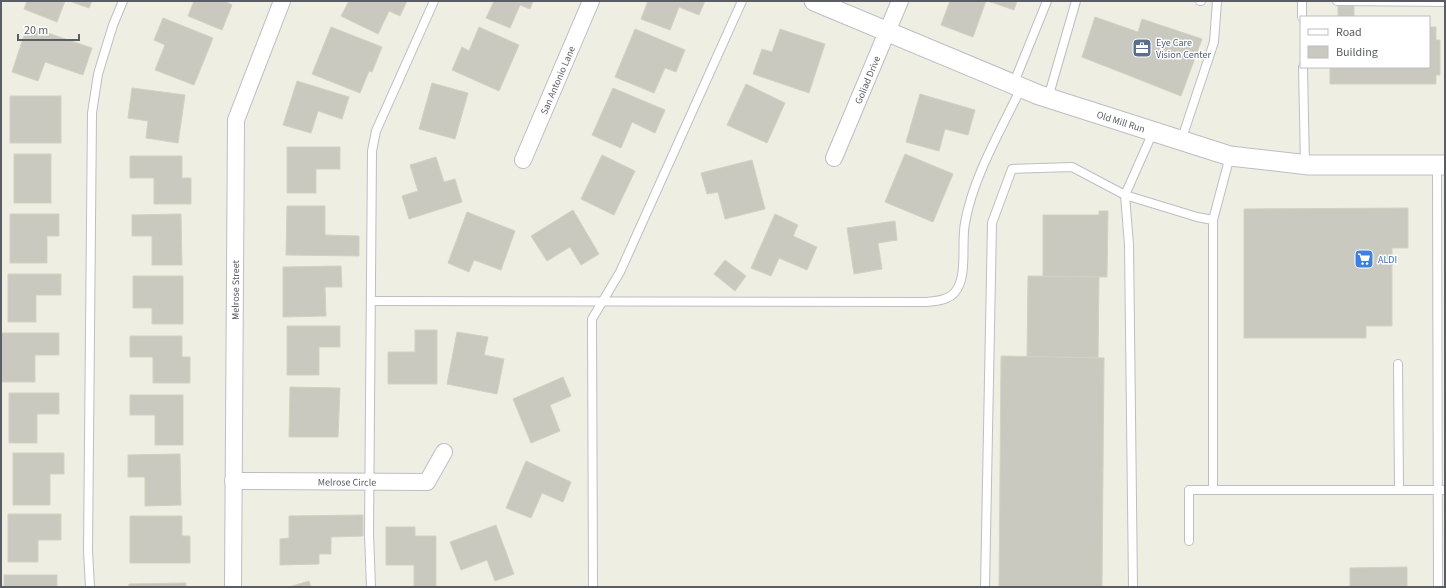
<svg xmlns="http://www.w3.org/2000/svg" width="1446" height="588" viewBox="0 0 1446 588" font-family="'Source Sans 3',sans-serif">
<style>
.building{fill:#c9c9bf;stroke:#d3d2c0}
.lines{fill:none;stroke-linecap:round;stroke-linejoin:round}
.service-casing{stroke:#bdbec5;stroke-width:10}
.minor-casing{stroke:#bdbec5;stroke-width:18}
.tertiary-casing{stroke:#bdbec5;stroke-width:21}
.service{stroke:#fff;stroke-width:8}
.minor{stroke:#fff;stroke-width:16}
.tertiary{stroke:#fff;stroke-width:19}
.labels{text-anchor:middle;stroke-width:3;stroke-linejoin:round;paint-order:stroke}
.service-label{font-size:10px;fill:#4e5e75;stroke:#fff;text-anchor:start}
.street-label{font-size:10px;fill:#5b5d64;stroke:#fff}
.shop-label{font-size:10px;fill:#366cbe;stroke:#fff;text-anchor:start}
</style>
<rect width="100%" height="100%" fill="#eeeee2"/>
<!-- building -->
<g class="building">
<path d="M27,1H65L57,22L24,9Z"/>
<path d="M69,1H92L89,8Z"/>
<path d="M194,1H225L232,5L222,30L188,16Z"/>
<path d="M349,1H407L400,16L389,11L378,34L341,16Z"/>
<path d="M494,1H533L530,9L520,5L510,28L486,18Z"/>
<path d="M648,1H705L699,15L679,7L670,30L641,19Z"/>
<path d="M950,1H986L973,37L941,25Z"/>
<path d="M988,1H1017L1014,10Z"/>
<rect x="1338" y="6" width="16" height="11"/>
<path d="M1095,17L1138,32L1142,19L1202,39L1181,96L1082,57Z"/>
<path d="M163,18L213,38L194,85L155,70L165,45L154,40Z"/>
<path d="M27,26L92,48L83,75L45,62L38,81L12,72Z"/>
<path d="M331,27L382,47L372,72L369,71L360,93L312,74Z"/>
<path d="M479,27L519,45L499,91L452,70L462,47L469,51Z"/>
<path d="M1429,27H1436V40H1440V75H1436V84H1330V67H1429Z"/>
<path d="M635,29L685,50L676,72L665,68L654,93L615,77Z"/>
<path d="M780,29L825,44L809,93L753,74L762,49L772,52Z"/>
<path d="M297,81L349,97L342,119L318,111L311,133L283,125Z"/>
<path d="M432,83L468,93L455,139L419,129Z"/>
<path d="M746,84L785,103L767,143L727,125Z"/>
<path d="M132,88L185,95L178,143L146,138L148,121L128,118Z"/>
<path d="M613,88L665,110L655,133L632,122L621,148L592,135Z"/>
<path d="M920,94L975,110L968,135L945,129L939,151L906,142Z"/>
<rect x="10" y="96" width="51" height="47"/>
<path d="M287,147H340V169H316V193H287Z"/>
<rect x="14" y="154" width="37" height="49"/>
<path d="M905,154L953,174L933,222L885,202Z"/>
<path d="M602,155L635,171L614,215L581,199Z"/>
<path d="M130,156H182V178H191V204H154V178H130Z"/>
<path d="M436,157L444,182L455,179L462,202L409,219L402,196L418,191L410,165Z"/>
<path d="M752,160L765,209L725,219L718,192L707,194L701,173Z"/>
<path d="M287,206H325V235L359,236V256L286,255Z"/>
<path d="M1408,208V248H1392V326H1366V338H1244V209Z"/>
<path d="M573,210L599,254L581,265L570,247L547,261L531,236Z"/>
<path d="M1099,211H1108L1107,277L1043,276V215H1099Z"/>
<path d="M467,212L515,231L501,270L474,260L469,272L448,263Z"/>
<path d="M10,214H59V236H47V263H10Z"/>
<path d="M181,214L182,265H152V236H132V215Z"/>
<path d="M775,214L798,225L793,236L817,247L807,270L779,258L771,276L751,268Z"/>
<path d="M895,221L897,240L878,243L882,269L854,274L847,228Z"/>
<path d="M725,260L746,276L735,291L714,274Z"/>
<path d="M341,266L342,287H325L326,316L283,317V267Z"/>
<path d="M8,274H61V295H36V322H8Z"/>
<path d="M133,276H183V324H152V308H133Z"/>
<path d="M1028,276L1099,277L1098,358L1027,357Z"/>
<path d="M287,326H340V347H319V375H287Z"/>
<path d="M415,330H437V384H388V352H415Z"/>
<path d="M457,332L488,337L484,355L504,359L497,394L447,384Z"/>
<path d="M1,333H59V355H35V382H1Z"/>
<path d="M130,336H182V357H190V383H153V357H130Z"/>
<path d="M1001,356L1104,358L1102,587H999Z"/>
<path d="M563,377L571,396L550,405L560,431L531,443L513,399Z"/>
<path d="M290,387L340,388L338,437H289Z"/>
<path d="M9,393H59V414H37V443H9Z"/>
<path d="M130,395H183V445H155V415H130Z"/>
<path d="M13,453H64V474H50V505H13Z"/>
<path d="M180,454L181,505L145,506V477H128V455Z"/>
<path d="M526,461L571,482L563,502L542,493L531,518L506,508Z"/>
<path d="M8,514H61V540H38V562H8Z"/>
<path d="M363,515V536L331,537V554H319V564L280,565V539L289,538V516Z"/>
<path d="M130,516H182V536H190V563H130Z"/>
<path d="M496,525L514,574L495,581L487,560L461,570L450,542Z"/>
<path d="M386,527H415V536H436V587H414V565H386Z"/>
<path d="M1407,567V587H1350V568Z"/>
<rect x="4" y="575" width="53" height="12"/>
<path d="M309,581L311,587H289Z"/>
<path d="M186,583V587H129V584Z"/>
</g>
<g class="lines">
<!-- service casing -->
<g class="service-casing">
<g id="service">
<path d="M1200,1H1201"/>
<path d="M1302,1V17"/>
<path d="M1337,1L1445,2"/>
<path d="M1303,67L1305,165"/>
<path d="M1013,85L1047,1"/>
<path d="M1048,98L1076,1"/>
<path d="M1181,141L1214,42L1217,1"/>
<path d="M1230,156L1213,220V490H1445"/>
<path d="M1437,165L1438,587"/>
<path d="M371,301L927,302C936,301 949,300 955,292C968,277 961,243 965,223C973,177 1001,130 1021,88"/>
<path d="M1398,364L1399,489"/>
<path d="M1189,541V490H1213"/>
<path d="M90,587L88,551L92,113L98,74L113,25L123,1"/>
<path d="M371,587L369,534L372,151L376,131L434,1"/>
<path d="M593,587L592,319L620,272L742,1"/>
<path d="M985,587L992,223L1012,169L1072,167L1125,195L1153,132"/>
<path d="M1133,587L1129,245L1125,195L1197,217L1213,220"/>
</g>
</g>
<!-- minor casing -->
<g class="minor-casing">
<g id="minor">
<path id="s1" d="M834,158L900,1"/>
<path id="s2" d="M523,160L591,1"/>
<path id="s3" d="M233,481L427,482L444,452"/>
<path id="s4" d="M233,587L236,120L282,1"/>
</g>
</g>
<!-- tertiary casing -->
<g class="tertiary-casing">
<g id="tertiary">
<path id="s5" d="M814,1L1039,95L1230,156L1309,165H1445"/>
</g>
</g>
<!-- service -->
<use href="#service" class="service"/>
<!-- minor -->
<use href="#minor" class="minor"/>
<!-- tertiary -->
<use href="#tertiary" class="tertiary"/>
</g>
<!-- icons -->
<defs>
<g id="office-square" transform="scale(1)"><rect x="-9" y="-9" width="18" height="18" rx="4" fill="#5c6f8a" stroke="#fff"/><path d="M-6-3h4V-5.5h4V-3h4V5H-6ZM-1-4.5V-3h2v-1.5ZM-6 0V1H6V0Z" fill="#fff"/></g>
<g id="supermarket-square" transform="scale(1)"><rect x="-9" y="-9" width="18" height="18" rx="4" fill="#3f7fe0" stroke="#fff"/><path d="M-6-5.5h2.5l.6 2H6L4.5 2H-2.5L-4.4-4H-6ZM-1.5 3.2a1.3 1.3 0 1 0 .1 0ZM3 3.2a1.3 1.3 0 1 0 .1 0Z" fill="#fff"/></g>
</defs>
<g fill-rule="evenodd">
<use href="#office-square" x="1142" y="48"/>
<use href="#supermarket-square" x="1364" y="259"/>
</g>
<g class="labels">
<!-- service labels -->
<g class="service-label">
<text x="1156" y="46">Eye Care<tspan x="1156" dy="12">Vision Center</tspan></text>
</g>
<!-- street labels -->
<g class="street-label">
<text dy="4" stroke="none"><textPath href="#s1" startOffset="85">Goliad Drive</textPath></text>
<text dy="4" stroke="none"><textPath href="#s2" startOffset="87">San Antonio Lane</textPath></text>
<text dy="4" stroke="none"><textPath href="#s5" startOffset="330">Old Mill Run</textPath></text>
<text dy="4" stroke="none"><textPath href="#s4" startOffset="297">Melrose Street</textPath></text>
<text dy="4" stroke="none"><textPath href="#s3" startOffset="114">Melrose Circle</textPath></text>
</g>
<!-- shop labels -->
<g class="shop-label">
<text x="1378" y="263">ALDI</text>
</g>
</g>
<!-- border -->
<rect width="1446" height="588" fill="none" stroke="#5b5d64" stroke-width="4"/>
<!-- legend -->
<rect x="1300" y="16" width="130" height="52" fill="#ffffff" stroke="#bdbec1"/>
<rect x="1308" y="29" width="20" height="6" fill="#ffffff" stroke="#bdbec1"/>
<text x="1336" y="36" font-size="12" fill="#5b5d64">Road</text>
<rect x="1308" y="46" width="20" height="12" fill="#c9c9bf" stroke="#bdbec1"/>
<text x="1336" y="56" font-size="12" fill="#5b5d64">Building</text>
<!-- scale -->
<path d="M18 34v6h61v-6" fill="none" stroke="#5b5d64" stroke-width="2"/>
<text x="24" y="34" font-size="12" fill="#5b5d64" stroke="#ffffff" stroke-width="3" paint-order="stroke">20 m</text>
</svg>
